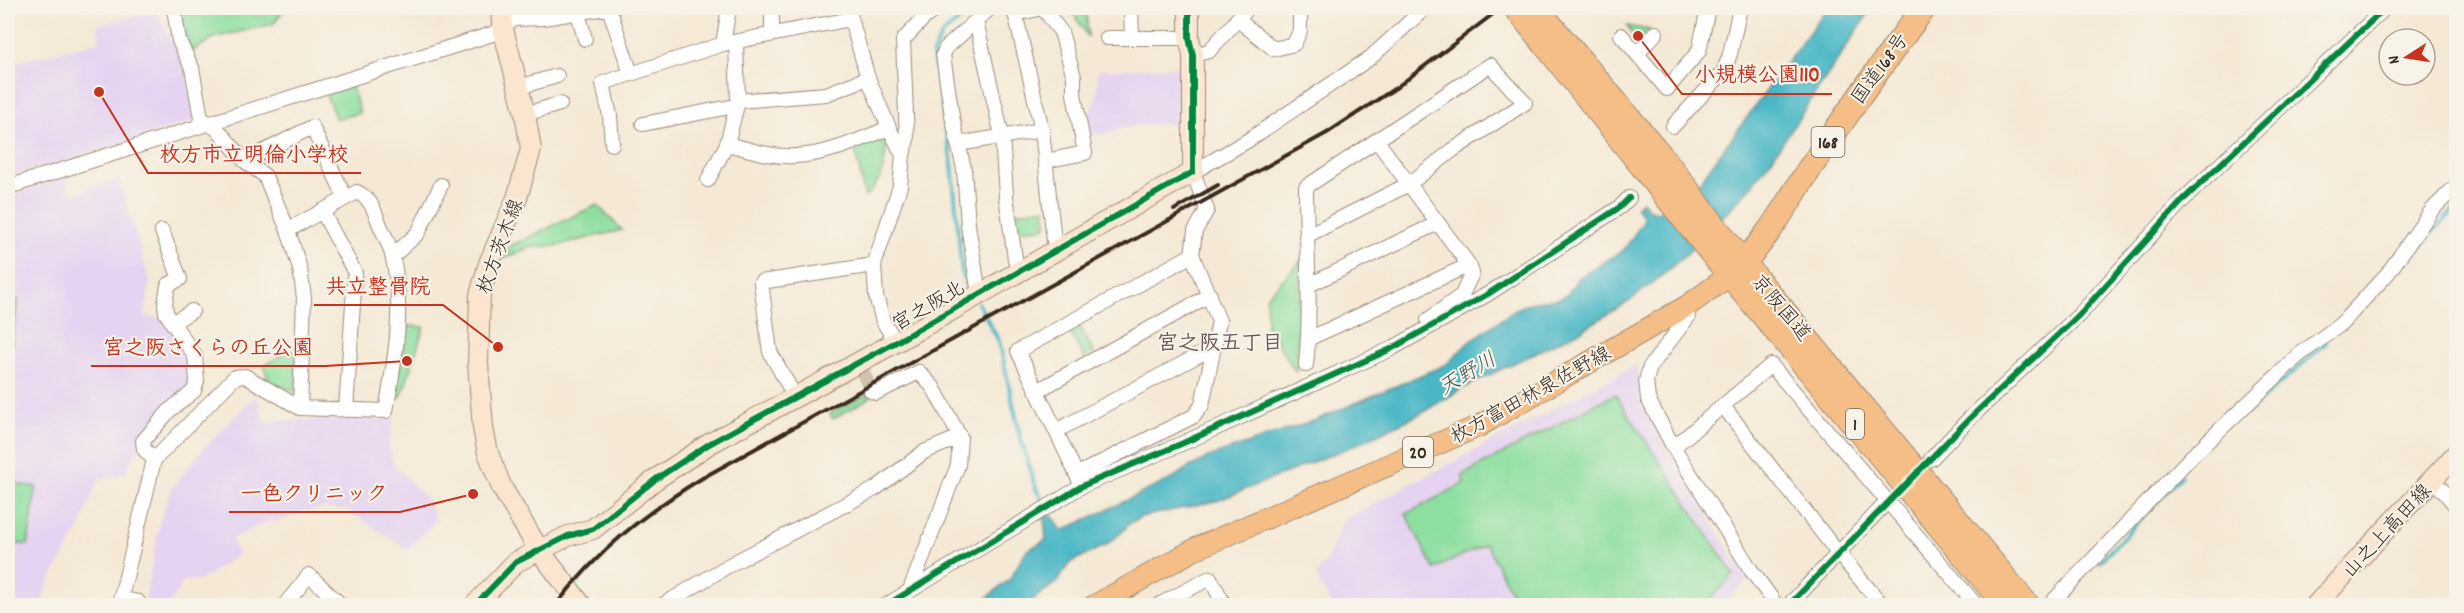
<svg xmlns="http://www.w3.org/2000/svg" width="2464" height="613" viewBox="0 0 2464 613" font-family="Dekko,'Klee One',sans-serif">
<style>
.built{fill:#e5d3f1}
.green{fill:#8ddfa0;stroke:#64845f;stroke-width:1.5}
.water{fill:#4ab7c6;stroke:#427072;stroke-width:1.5}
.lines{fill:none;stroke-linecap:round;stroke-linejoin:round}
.stream{stroke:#4ab7c6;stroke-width:4}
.street-tunnel{stroke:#d0c3b0;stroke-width:14;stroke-dasharray:14 7;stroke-linecap:butt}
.street-casing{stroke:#988a7a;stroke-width:16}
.secondary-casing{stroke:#988a7a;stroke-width:22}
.primary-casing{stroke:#988a7a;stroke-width:23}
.highway-casing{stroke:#988a7a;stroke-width:26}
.street{stroke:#fff;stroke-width:14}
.secondary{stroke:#fbe5cf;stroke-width:20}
.primary{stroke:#f6be87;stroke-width:21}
.highway{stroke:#f6be87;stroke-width:24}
.rail{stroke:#3b2a1e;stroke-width:4}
.cycleway-casing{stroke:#f7f3e8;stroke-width:10}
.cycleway{stroke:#00873e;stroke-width:6}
.labels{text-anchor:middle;stroke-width:4.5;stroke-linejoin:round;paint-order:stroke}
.shield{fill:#f7f3e8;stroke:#73665b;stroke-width:1.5}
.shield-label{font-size:18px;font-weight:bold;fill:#3b2a1e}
.street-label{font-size:20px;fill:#3b2a1e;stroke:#f7f3e8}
.neighbourhood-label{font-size:21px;font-weight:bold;fill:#6c565c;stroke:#f7f3e8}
.water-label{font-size:21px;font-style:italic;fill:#405b59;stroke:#f7f3e8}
.leader{fill:none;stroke:#c8321e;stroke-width:2}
.callout-dot{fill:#c8321e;stroke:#f7f3e8;stroke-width:2}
.callout-label{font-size:21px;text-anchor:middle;font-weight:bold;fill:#c8321e;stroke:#f7f3e8;stroke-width:4.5;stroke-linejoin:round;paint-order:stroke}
</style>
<rect width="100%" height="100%" fill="#f7f3e8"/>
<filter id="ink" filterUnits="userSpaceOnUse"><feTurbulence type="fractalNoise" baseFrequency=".0167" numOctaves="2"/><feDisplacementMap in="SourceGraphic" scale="12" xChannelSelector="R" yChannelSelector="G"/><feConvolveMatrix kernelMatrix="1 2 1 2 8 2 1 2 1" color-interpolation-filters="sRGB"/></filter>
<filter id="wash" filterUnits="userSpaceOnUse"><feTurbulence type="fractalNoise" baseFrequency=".008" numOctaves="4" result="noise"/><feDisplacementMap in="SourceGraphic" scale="24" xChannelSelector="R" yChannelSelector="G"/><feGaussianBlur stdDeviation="1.35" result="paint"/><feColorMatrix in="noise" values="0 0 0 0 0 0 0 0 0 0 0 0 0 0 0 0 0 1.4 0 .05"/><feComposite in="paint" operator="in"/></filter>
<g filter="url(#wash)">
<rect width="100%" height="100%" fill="#f5e9d5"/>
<!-- built -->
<g class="built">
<path d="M157,12L184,65L196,120L8,178V64L100,42L97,25Z"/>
<path d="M1182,67V129L1171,124L1139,125L1086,137L1084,125L1097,97L1098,70Z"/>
<path d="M66,177L71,194L119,179L150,281L145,316L166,320L191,355L194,382L138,449L124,474L99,479L80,527L47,586L40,605H8V196Z"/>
<path d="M1637,365L1640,403L1747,580L1723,605L1332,606L1316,576L1327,561L1343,520Z"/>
<path d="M256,395L264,421L394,418L388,446L394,465L425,497L436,520L408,550L348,510L323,508L298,513L277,522L267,521L232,539L238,555L199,581H183L170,604L144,606L160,520L172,488L205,447Z"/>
</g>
<!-- green -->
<g class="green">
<path d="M181,8H285L273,24L213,38L191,52L180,20Z"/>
<path d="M1070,8H1086L1088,37L1072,11Z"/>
<path d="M1627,26L1650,30L1637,42Z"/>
<path d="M352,86L360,113L336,119L325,93Z"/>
<path d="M881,136L886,140C886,162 883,181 865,197L855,149Z"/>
<path d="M597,205L622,230L555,246L530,247L503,259L510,246Z"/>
<path d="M1045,208L1046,227L1014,231L1011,213Z"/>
<path d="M1301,261L1296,372L1267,328L1266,297Z"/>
<path d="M18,300L8,371V304Z"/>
<path d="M1078,323L1094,352L1084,358L1068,328Z"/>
<path d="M408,326L424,327L402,395L391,405Z"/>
<path d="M287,351H298L295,391L269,382L264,366Z"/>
<path d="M868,393L870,398L833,419L830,414Z"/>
<path d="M1615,394L1734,575L1704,605H1518L1486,544L1434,569L1406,514L1465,483L1462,475Z"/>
<path d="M8,483L36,487L28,545L8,542Z"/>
</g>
<!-- water -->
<path class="water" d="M1827,8H1872L1773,157L1748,190L1692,249L1664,274L1630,301L1582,330L1463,388L1420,414L1355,445L1217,501L1141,517L1130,523L1121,533L1106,545L1071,562L1057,582L1031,601L1023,605L982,606L984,600L1010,579L1026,551L1046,540L1044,518L1050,514L1057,522L1062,531L1176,477C1186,465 1195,467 1206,458L1316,420L1447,364L1468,343L1516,309L1529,303L1557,299L1567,295L1577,279L1624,250L1644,220L1643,215L1636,207L1642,201L1650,210L1658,212L1701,180Z"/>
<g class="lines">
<!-- stream -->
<g class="stream">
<path d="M2397,270L2456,208"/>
<path d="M971,291L962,274L952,164L933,53L942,34L975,8"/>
<path d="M978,303L999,341L1020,436L1036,489L1045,505"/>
<path d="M2247,413L2327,342"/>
<path d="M2100,562L2181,476"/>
</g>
</g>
</g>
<g filter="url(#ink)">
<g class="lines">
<!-- street-tunnel -->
<path class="street-tunnel" d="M863,372L871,391"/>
<!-- street casing -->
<g class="street-casing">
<g id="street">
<path d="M174,8L179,41L192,68L201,118L218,130L245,161L265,176L288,230L300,269L304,298L300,408"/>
<path d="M609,8L631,74"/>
<path d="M772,8V34"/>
<path d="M850,8L851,19L868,78L889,128L903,155L900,186L874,265L876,296L883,321L896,342"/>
<path d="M1014,8L1042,130L1055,251"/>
<path d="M1131,8L1132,37"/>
<path d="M578,13L585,39"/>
<path d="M1015,14L1043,8L1061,32L1074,77V94L1085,153L1045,161"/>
<path d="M1237,19L1274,49L1294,44L1300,31V8"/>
<path d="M976,21L1002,136L1006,196L1017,272"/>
<path d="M1621,35L1667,89L1699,51L1708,8"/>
<path d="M1107,38H1189"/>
<path d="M723,44L729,8"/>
<path d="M1637,54L1656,33"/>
<path d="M1193,55L1209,51L1248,8"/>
<path d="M519,87L557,76"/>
<path d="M738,101L826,94L868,78"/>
<path d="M525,114L560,104"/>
<path d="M643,124L735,106"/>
<path d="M1673,126L1724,71L1730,54L1740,8"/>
<path d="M1377,141L1469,265L1472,273L1462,295L1428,320"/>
<path d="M612,144L610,116L603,83L723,44L851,19"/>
<path d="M727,144C748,149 773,158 795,156C828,155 859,140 889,128"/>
<path d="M958,144L1042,130"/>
<path d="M903,155L907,139L903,40L925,17L938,8"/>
<path d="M245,161L312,127L345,197"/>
<path d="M708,180L727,144L738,101L736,43"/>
<path d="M8,187L492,34L514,19L543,18L606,8"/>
<path d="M322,211L355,273L346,410"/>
<path d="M1192,255L1195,231L1207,210L1193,172L1247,141L1370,58L1425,8"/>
<path d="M393,256L418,233L441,185"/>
<path d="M1309,285L1438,223"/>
<path d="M979,294L968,225L964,169L952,116L943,55L946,48L990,8"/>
<path d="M1687,306L1688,317L1650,367L1646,381L1648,399L1674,448L1751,570L1777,606"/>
<path d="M172,323L192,311"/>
<path d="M1308,339L1469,265"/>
<path d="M1306,365C1312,305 1306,246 1306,187L1490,65L1525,103L1453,150L1409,184L1306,236"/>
<path d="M871,391L876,393L919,372L933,387L960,437L958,465L910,590"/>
<path d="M1037,391L1210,295"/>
<path d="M795,397L770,352L761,282L874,265"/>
<path d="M1723,406L1838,553L1883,606"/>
<path d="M1056,431L1214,347L1219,321L1192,255L1018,351L1082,486"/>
<path d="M1674,447L1771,365L1977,606"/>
<path d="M1931,459L1968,420L2079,315L2184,199L2385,8"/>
<path d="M154,460L144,449L143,441L170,410L194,391L197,381L195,356L166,313L165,304L168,285L180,279L162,231"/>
<path d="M1078,474L1194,416L1202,405L1214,347"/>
<path d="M2433,479L2456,506"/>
<path d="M120,599L138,602L139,606"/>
<path d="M119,606L154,460L235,377L245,376L300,408L386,411C395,360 405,306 392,255C390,245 384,235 380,225C374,211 372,199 357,192L288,230"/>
<path d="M284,606L309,575L342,606"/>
<path d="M661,606L733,563L875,489L924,452L960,437"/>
<path d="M885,606L1082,486L1181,444L1391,349L1488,294L1620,207L1629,198"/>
<path d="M1157,606L1210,578L1225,606"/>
<path d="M1788,606L1888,501"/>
<path d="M2059,606L2054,600L2191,457L2299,355L2341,324L2388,273L2432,210L2456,186"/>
</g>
</g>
<!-- secondary casing -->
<g class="secondary-casing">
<g id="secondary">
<path d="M501,8L502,25L525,114L531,149L517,198L489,263L480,295L478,363L483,428L488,453L502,488L539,550L582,606"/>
<path d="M474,606L516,562L568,536L593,529L656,479L709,444L896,342L1193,172V55L1189,38V8"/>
<path d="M2315,606L2456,454"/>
</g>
</g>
<!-- primary casing -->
<g class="primary-casing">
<path id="primary" d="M1094,606L1197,548L1479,426L1687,306L1730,275"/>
</g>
<!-- highway casing -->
<g class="highway-casing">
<g id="highway">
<path d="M1516,8L1713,255L2006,606"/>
<path d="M1536,8L1667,163L1729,245L2028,606"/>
<path d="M1734,271C1765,244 1787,203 1810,168C1847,114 1884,60 1924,8"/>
</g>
</g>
<!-- street -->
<use href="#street" class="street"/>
<!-- secondary -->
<use href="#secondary" class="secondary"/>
<!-- primary -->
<use href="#primary" class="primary"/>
<!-- highway -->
<use href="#highway" class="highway"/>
<!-- rail -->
<g class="rail">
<path d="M1174,210L1218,185"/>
<path d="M555,606C600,549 643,514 704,477L1327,133L1397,87L1501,8"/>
</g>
<!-- cycleway casing -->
<g class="cycleway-casing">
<g id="cycleway">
<path d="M474,606L516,562L568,536L593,529L656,479L709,444L896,342L1193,172V55L1189,38V8"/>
<path d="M885,606L1082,486L1181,444L1391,349L1488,294L1620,207L1629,198"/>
<path d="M1788,606L1968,420L2079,315L2184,199L2385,8"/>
</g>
</g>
<!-- cycleway -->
<use href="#cycleway" class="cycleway"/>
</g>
</g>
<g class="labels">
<!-- shield labels -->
<g class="shield">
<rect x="1811.5" y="127" width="33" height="30" rx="4.5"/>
<rect x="1846" y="409" width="18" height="30" rx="4.5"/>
<rect x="1403" y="437" width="30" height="30" rx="4.5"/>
</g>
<g class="shield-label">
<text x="1828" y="148">168</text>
<text x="1855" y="430">1</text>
<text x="1418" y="458">20</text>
</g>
<!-- street labels -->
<g class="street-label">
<text transform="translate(1879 68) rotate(-54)" y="7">国道168号</text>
<text transform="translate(499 246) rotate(-70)" y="7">枚方茨木線</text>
<text transform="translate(928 305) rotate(-30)" y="7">宮之阪北</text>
<text transform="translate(1782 307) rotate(50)" y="7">京阪国道</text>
<text transform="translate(1530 394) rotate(-29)" y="7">枚方富田林泉佐野線</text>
<text transform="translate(2386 530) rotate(-47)" y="7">山之上高田線</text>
</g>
<!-- neighbourhood labels -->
<g class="neighbourhood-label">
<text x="1220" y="349">宮之阪五丁目</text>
</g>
<!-- water labels -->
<g class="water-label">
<text transform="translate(1467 373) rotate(-31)" y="7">天野川</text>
</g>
</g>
<!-- callouts -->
<path class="leader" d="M1638 36L1682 94H1832M99 92L148 173H361M498 347L443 305H314M407 361L325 366H91M473 494L400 512H229"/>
<g class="callout-dot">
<circle cx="1638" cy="36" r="6"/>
<circle cx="99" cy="92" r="6"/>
<circle cx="498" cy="347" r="6"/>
<circle cx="407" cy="361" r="6"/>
<circle cx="473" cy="494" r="6"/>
</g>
<g class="callout-label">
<text x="1757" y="81">小規模公園110</text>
<text x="254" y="161">枚方市立明倫小学校</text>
<text x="378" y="293">共立整骨院</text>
<text x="208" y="354">宮之阪さくらの丘公園</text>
<text x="314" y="500">一色クリニック</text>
</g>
<!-- margin -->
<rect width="2464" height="613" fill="none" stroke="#f7f3e8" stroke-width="30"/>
<!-- north arrow -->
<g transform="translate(2407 57) rotate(258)"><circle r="28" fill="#f7f3e8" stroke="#aca397" stroke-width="1.5"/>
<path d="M0-4.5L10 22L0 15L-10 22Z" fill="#c8321e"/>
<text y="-9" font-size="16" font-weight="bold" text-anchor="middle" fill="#3b2a1e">N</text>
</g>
</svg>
